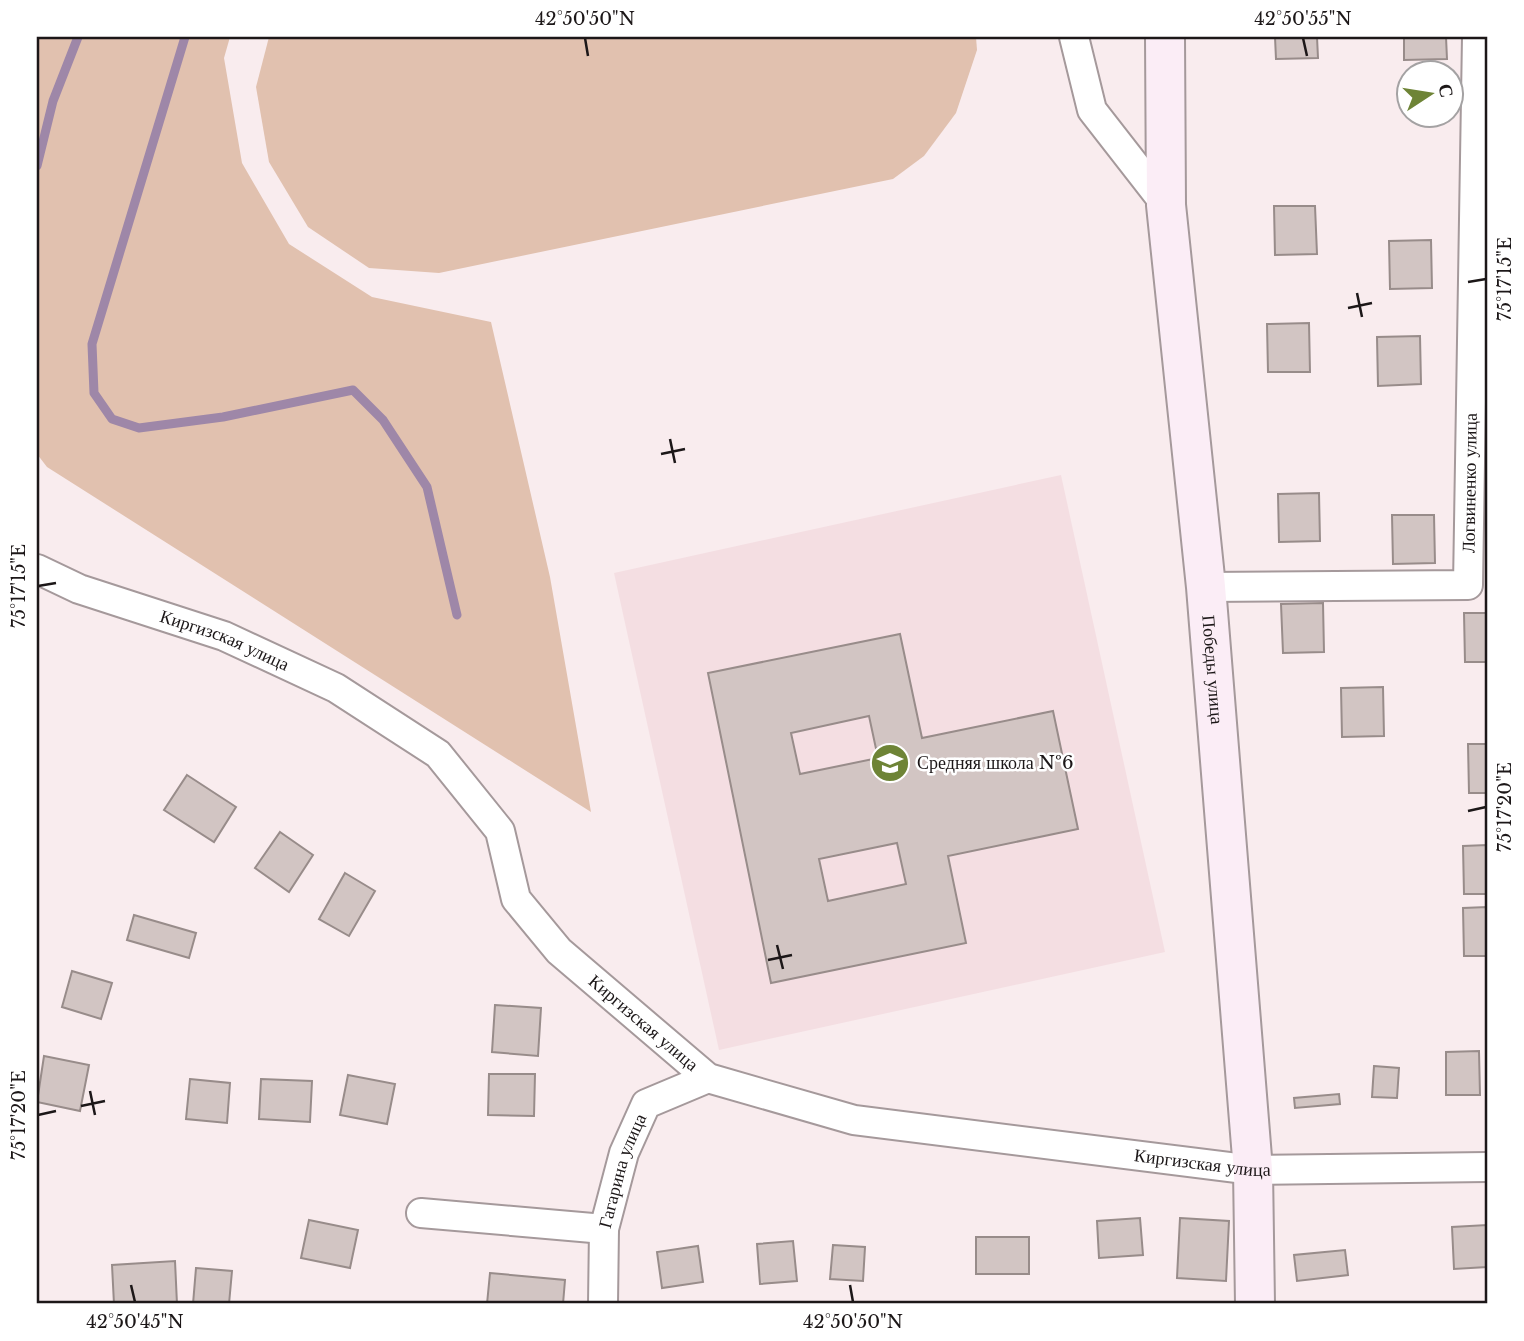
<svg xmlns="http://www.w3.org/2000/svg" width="1524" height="1341" viewBox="0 0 1524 1341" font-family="'Libre Baskerville',serif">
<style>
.built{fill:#f4dee2}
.green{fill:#e1c1af}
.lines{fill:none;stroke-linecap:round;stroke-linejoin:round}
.stream{stroke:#9e87a8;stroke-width:9}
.building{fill:#d2c5c3;stroke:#988c8a;stroke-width:2;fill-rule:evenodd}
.street-casing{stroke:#a5999b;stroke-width:32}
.secondary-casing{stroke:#a5999b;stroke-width:42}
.street{stroke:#fff;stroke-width:28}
.secondary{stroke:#fbedf6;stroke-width:38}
.ticks{fill:none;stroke:#1c1718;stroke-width:2.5}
.labels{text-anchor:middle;stroke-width:5;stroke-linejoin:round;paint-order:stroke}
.street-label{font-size:18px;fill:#1c1718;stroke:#fff}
.poi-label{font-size:18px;fill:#1c1718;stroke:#fff;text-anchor:start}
.neatline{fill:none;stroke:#1c1718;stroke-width:2.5}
.ticks-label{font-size:18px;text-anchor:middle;fill:#1c1718}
</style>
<rect width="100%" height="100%" fill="#f9ecee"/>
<!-- built -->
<path class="built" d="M1061,475L1165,952L719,1050L614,573Z"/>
<!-- green -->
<g class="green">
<path d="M37,37H230L224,58L242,163L289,244L372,297L491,322L550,577L591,812L47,467L37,454Z"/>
<path d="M269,37H976L977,50L956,113L924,156L893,179L439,273L369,268L308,227L269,162L256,87Z"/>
</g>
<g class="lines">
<!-- stream -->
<g class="stream">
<path d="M185,37L92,344L94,393L112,419L139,428L223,417L353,390L383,420L427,487L457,615"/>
<path d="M37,166L53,101L78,37"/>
</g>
</g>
<!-- building -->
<g class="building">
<path d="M1275,37H1317L1318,58L1276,59Z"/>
<path d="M1404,37H1446L1447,59L1404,60Z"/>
<path d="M1274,206H1315L1317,254L1275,255Z"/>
<path d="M1431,240L1432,288L1390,289L1389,241Z"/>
<path d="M1309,323L1310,372H1268L1267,324Z"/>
<path d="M1420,336L1421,384L1378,386L1377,337Z"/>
<path d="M1319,493L1320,541L1279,542L1278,494Z"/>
<path d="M1392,515H1434L1435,563L1393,564Z"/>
<path d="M1323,603L1324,652L1283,653L1281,604Z"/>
<path d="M1464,613H1487V662H1465Z"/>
<path d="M900,634L922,738L1053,711L1078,829L948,856L966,943L771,983L708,673ZM869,716L878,758L800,774L791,733ZM897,843L906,884L828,901L819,859Z"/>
<path d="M1383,687L1384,736L1342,737L1341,688Z"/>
<path d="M1468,744H1487V793H1469Z"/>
<path d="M187,775L236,807L214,842L164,810Z"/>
<path d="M280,832L313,855L289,892L255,868Z"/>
<path d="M1487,845V894H1464L1463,846Z"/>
<path d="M345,873L375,891L349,936L319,919Z"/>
<path d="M1487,907V956H1464L1463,908Z"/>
<path d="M134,915L196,933L189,958L127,940Z"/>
<path d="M72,971L112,983L101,1019L62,1007Z"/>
<path d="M495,1005L541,1008L538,1056L492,1052Z"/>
<path d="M1479,1051L1480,1095H1446V1052Z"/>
<path d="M44,1056L89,1065L80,1111L37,1102Z"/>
<path d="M1374,1066L1399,1068L1397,1098L1372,1097Z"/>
<path d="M489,1074H535L534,1116L488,1115Z"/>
<path d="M348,1075L395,1084L387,1124L340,1115Z"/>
<path d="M190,1079L230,1083L227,1123L186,1119Z"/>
<path d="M261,1079L312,1081L310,1122L259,1119Z"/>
<path d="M1339,1094L1340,1104L1295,1108L1294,1098Z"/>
<path d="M1140,1218L1143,1255L1099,1258L1097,1221Z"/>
<path d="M1180,1218L1229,1221L1226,1281L1177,1278Z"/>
<path d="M309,1220L358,1230L350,1268L301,1258Z"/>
<path d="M1487,1225V1267L1454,1269L1452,1227Z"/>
<rect x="976" y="1237" width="53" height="37"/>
<path d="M793,1241L797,1281L760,1284L757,1244Z"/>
<path d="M833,1245L865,1247L863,1281L830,1279Z"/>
<path d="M698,1246L703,1282L662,1288L657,1252Z"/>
<path d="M1345,1250L1348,1275L1297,1281L1294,1255Z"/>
<path d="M175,1261L177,1304H114L112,1265Z"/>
<path d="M196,1268L232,1271L229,1304H193Z"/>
<path d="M490,1273L565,1280L563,1304H487Z"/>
</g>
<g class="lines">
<!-- street casing -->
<g class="street-casing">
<g id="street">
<path d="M1074,37L1092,110L1166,205"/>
<path id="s1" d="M37,569L79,589L224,636L336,688L438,754L500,831L516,899L559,951L708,1078L854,1120L1253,1170L1487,1167"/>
<path id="s2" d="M1206,587L1468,585L1477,37"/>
<path d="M421,1213L604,1229"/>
<path id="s3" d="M603,1304L604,1229L624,1153L646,1104L708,1078"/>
</g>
</g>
<!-- secondary casing -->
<g class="secondary-casing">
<g id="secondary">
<path id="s4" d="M1165,37L1166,205L1206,587L1253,1170L1255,1304"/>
</g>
</g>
<!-- street -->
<use href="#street" class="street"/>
<!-- secondary -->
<use href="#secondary" class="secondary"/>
</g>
<!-- ticks -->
<path class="ticks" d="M585,38L588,56M1303,38L1307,56M1468,282L1486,279M1357,293L1362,317M1348,308L1372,303M670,439L675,463M661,454L685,449M38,586L56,583M1468,811L1486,807M777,945L783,969M768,960L792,955M90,1091L95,1115M81,1106L105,1101M38,1115L56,1111M131,1285L135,1302M850,1285L853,1302"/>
<!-- icons -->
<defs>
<g id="school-disc" transform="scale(2.0125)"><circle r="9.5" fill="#6e8436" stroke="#fff"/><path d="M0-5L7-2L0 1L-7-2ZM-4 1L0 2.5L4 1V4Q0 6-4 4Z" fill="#fff"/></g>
</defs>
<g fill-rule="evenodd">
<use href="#school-disc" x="890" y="763"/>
</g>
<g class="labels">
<!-- street labels -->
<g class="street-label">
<text dy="6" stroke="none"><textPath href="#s2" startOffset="364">Логвиненко улица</textPath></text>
<text dy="6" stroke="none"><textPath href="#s1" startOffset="201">Киргизская улица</textPath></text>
<text dy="6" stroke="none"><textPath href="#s4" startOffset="635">Победы улица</textPath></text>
<text dy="6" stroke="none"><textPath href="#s1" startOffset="791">Киргизская улица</textPath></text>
<text dy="6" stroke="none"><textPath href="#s1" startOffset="1379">Киргизская улица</textPath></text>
<text dy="6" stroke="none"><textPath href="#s3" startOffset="136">Гагарина улица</textPath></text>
</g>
<!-- poi labels -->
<g class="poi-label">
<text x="917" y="769">Средняя школа №6</text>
</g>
</g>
<!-- border -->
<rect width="1524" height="1341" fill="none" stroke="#ffffff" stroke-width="77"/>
<!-- north arrow -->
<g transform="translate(1430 94) rotate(78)"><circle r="33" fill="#ffffff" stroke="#a4a2a3" stroke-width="2"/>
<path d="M0-5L12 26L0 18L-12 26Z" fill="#6e8436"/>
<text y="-10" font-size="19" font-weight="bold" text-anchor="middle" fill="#1c1718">С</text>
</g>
<rect x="38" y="38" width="1448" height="1264" class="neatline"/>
<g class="ticks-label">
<text x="585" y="25">42°50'50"N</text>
<text x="1303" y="25">42°50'55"N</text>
<text transform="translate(1505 279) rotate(-90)" y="6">75°17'15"E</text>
<text transform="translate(19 586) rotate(-90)" y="6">75°17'15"E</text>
<text transform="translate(1505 807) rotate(-90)" y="6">75°17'20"E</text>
<text transform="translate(19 1115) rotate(-90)" y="6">75°17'20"E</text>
<text x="135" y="1328">42°50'45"N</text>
<text x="853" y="1328">42°50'50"N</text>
</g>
</svg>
